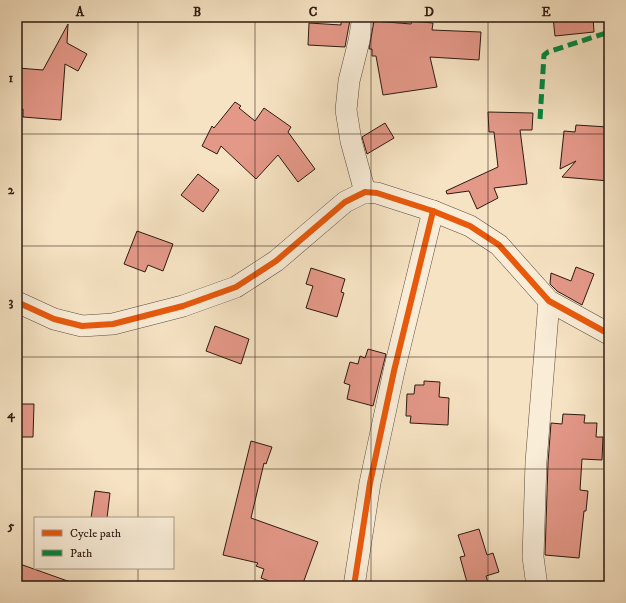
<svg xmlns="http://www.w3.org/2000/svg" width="626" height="603" viewBox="0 0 626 603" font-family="'IM FELL DW Pica',serif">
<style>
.building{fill:#e49888;stroke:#2d1a10}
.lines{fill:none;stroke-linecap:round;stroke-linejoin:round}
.minor-casing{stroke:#5f4c3d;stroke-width:22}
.minor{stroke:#f9edd8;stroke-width:21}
.quiet{stroke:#00873e;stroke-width:5;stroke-dasharray:10 5;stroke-linecap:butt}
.cycleway-casing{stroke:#f9edd8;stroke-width:8}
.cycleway{stroke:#e8590c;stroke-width:6}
.grid{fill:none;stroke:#2d1a10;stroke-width:1;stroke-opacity:0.55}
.neatline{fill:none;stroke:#2d1a10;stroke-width:1.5}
.grid-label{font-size:13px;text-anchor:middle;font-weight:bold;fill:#2d1a10}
</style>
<rect width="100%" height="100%" fill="#f6e3c3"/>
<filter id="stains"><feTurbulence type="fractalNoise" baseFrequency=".005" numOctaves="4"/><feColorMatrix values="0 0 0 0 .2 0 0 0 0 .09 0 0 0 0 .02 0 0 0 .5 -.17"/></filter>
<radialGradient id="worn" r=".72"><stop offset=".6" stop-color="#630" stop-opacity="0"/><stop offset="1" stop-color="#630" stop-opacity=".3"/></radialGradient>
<!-- building -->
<g class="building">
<path d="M553,17H593L594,32L555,36Z"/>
<path d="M341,19L350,20L345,47L308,45L309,23L341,25Z"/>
<path d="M374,21L411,24L412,21L433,23L432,30L481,32L479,60L430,57L437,87L383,95L376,56H372V49H369Z"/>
<path d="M68,24L67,43L87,54L78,71L65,64L61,120L23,117V109H17L18,68L43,70Z"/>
<path d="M235,102L241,106L239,108L255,121L264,108L291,127L288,132L315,169L298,182L278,155L256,179L221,146L217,154L202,146L212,126L214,128Z"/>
<path d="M488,112L533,113L532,130H520L527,184L494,188L498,198L477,209L469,191L447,194L446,191L498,167L494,132H489Z"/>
<path d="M385,123L394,138L367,154L362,137Z"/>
<path d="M576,125L608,127L609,126V181L562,177L576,161L560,169L564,131L575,132Z"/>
<path d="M198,174L219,190L203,212L181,195Z"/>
<path d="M137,231L173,244L163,271L148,265L145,272L124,264Z"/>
<path d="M576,267L594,274L582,305L557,291L550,284L551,273L571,281Z"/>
<path d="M311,268L345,279L341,292L344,293L337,317L306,308L313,286L306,284Z"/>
<path d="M215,326L249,339L241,364L206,351Z"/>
<path d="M368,349L386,354L373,406L347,399L350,385L344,383L350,362L358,364L360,356L365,358Z"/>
<path d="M424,381L440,382L439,397L449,398L448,425L410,423L411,416H406L407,394H414L415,385H424Z"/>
<path d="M17,404H34L33,437H17Z"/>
<path d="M563,414L585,415L584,423H597L596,437H603L602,460L582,459L580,490L588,491L586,511H584L579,558L545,555L548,463L551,423L562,424Z"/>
<path d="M251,441L272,447L266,464L264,463L251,518L318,542L302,586H283L261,578L264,569L256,566L258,563L223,555Z"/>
<path d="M95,491L110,493L107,518H91Z"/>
<path d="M479,529L487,555L493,553L499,572L486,576L489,586H468L460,557L465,556L458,535Z"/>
<path d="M17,563L76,584V586H31L17,581Z"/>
</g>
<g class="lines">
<!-- minor casing -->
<g class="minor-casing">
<g id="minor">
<path d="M363,17L359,41L349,81L346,110L351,141L365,192"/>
<path d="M17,302L54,319L82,326L113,324L183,306L236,287L276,261L345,202L365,192L377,193L433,211L470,226L499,245L549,301L609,334"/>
<path d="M354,586L370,483L394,371L433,211"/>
<path d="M537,586L533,557L536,462L549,301"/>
</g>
</g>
<!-- minor -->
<use href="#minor" class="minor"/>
<!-- quiet -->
<path class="quiet" d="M540,119L544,55L548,52L609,32"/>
<!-- cycleway casing -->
<g class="cycleway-casing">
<g id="cycleway">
<path d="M17,302L54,319L82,326L113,324L183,306L236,287L276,261L345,202L365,192L377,193L433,211L470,226L499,245L549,301L609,334"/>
<path d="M354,586L370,483L394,371L433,211"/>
</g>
</g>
<!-- cycleway -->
<use href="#cycleway" class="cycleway"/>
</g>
<!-- grid -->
<path class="grid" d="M138,17V518M255,17V586M371,17V586M488,17V586M17,134H609M17,246H609M17,357H609M17,469H609M138,568V586"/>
<!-- margin -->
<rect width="626" height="603" fill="none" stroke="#f6e3c3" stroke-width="44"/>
<!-- legend -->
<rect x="34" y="517" width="140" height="52" fill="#f9edd8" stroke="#a79988"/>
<rect x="42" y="530" width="20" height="6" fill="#e8590c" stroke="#a79988"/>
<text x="70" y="537" font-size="12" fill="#2d1a10">Cycle path</text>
<rect x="42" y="550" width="20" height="6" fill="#00873e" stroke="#a79988"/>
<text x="70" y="557" font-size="12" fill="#2d1a10">Path</text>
<rect x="22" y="22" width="582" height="559" class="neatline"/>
<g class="grid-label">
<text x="80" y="16">A</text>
<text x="197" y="16">B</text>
<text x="313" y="16">C</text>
<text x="429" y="16">D</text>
<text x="546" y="16">E</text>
<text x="11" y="82">1</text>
<text x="11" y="194">2</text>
<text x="11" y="306">3</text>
<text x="11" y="418">4</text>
<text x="11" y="530">5</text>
</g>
<rect width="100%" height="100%" filter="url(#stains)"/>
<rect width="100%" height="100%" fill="url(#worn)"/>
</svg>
